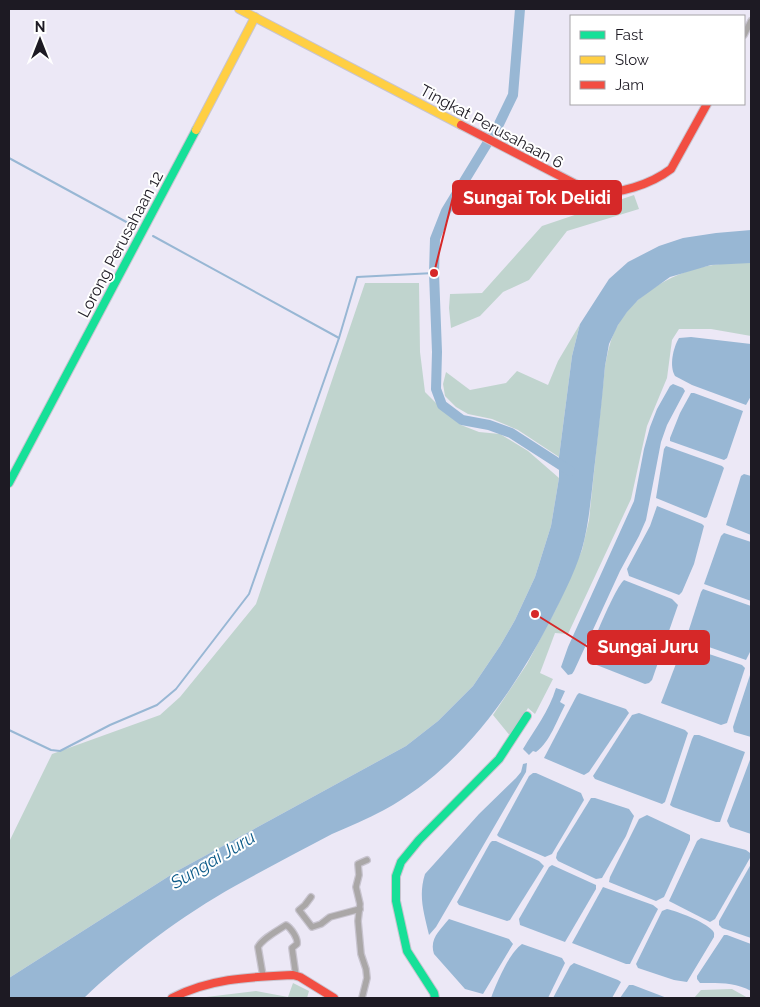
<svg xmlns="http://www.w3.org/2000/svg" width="760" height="1007" viewBox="0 0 760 1007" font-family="Raleway,sans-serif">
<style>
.green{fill:#c0d4ce}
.water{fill:#98b7d4}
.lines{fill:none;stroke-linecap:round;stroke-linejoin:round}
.stream{stroke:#98b7d4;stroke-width:2}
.river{stroke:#98b7d4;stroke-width:10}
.street-casing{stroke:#c8c4cf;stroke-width:8}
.fast-casing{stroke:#c8c4cf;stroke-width:10}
.slow-casing{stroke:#c8c4cf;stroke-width:10}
.jam-casing{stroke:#c8c4cf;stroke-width:10}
.street{stroke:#aaa7a7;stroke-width:5.5}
.fast{stroke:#16e098;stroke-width:8}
.slow{stroke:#ffcf43;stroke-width:8}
.jam{stroke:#f24e42;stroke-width:8}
.labels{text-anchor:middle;stroke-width:4;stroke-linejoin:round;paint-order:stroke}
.street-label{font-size:16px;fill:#1d1a23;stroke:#fff}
.water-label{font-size:18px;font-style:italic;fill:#0d5b89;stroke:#fff}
.leader{fill:none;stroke:#d62828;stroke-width:2}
.callout-dot{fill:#d62828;stroke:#fff;stroke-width:2}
.callout{fill:#d62828;stroke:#d62828;stroke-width:2}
.callout-label{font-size:18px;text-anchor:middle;font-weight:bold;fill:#fff}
</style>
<rect width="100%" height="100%" fill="#ece8f6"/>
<!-- green -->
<g class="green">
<path d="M634,195L639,209L567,231L529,280L503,292L480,316L451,328L449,308L450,294L482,293L542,226Z"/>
<path d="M751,263V336L711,329H679L672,340L667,378L647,426L631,499L568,634L555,633L540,673L553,679L535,714L528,708L511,737L493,715L527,664L556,609L582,550L589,520L605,366C608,352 610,338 618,325C635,293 677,270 713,265C725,263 738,263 751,263Z"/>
<path d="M365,283H419L420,352L425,392L447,414L461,425L479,432L500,434L528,451L559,478L551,526L535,577L515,620L500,646L473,686L438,721L406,746L177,871L9,978V842L52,754L160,715L180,697L256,604Z"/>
<path d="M580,324L572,356L559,457L518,430L492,419L468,414L456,407L445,396L443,384L446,372L470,390L506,383L517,371L548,385L558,361Z"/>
<path d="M293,983L309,991L307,998H198L256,991L288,997Z"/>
<path d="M732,989L748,998H694L701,990Z"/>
</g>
<!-- water -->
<g class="water">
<path d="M751,230V263L711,265L670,277L638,300L627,312L618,325L609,344L605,366C602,401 598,436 594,471C591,497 589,524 582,549C574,575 560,601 548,625C509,699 459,769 384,810C367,819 350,826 332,834C300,851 267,868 235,886C183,915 127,957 84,998H9V978L177,871L406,746L438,721L473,686L500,646L515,620L535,577L551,526L559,478V457L572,356L580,324L609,279L628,262L659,246L683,238L716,233Z"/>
<path d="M691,337L751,344V396L746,405L692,385L675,376C669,366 673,348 679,338Z"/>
<path d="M673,384L683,388L685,391L667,425L661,442L646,520L639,536L620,571L574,671L572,674L568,675L561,667L568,647L634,501L644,449L650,427L657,409L670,386Z"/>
<path d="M691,393H694L743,411L727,458L724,460L670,441V438L680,413Z"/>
<path d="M666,446L722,466L724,468L707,517L705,518L656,498L664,449Z"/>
<path d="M744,474L751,476V535L726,525L741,476Z"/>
<path d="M657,506L702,524L704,526L694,564L682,592L679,595L629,576L627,569L650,526Z"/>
<path d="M724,533L751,542V601L704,584L721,536Z"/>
<path d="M624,580L672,599L678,605L652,680L649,683L645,684L589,662L587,660C590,647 615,588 624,580Z"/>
<path d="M703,589L751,606V650L746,660L686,639L701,592Z"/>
<path d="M685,646L742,665L745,668L727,723L721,725L661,703L682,648Z"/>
<path d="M751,672V737L734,732L733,727Z"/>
<path d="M556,688L565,691L560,702L565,705C557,720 550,742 536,752L533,751L529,755L523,749C535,729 549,711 556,688Z"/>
<path d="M579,693L626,709L629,713L589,772L584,775L544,758L577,695Z"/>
<path d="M639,713L685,730L688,733L665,802L662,804L595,779L593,776L632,715Z"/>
<path d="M694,735H699L745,752L720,822H716L673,807L670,805L692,739Z"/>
<path d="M751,757V834L730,827L727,821Z"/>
<path d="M527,763L526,772L436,927L429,935C424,913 418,896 425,874L479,814L516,778L521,772L523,764Z"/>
<path d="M533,773H536L581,793L584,800L552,854L545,857L499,837L497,835L529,776Z"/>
<path d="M591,798H595L629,809L634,816L626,836L602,878L596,879L558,861L556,858L557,853Z"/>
<path d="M647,815L690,835V840L664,897L656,901L609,882L610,877L639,819Z"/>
<path d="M701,838L746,850L750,853V858L715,919L710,922L669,901L697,841Z"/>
<path d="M492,841H496L539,861L544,866L510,920L507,921L459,905L457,902L490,843Z"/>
<path d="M751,864V938L722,928L719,925V921Z"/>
<path d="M552,865L596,885V889L565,942L520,925L519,919L549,867Z"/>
<path d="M603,887L653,905L658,909L630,964H626L572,943Z"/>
<path d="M667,909C677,911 705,922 712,930C715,933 714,934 714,937L687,982L674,980L638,968L636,964L662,911Z"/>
<path d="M449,919L509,939L513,944L483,994L465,989L434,954C429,939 440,930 449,919Z"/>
<path d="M724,935H727L751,944V991C735,982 718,983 700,983L697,979V976Z"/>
<path d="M522,944L562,958L565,963L548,998H491C496,984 509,953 522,944Z"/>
<path d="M574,963L618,980L621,982L612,998H553L570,966Z"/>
<path d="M629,985H633L667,998H620Z"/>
</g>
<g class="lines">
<!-- stream -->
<g class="stream">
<path d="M9,158L130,224"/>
<path d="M153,236L339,338"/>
<path d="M9,730L51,750L60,751L110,725L157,705L176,689L249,594L339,338L357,277L434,273"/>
</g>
<!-- river -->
<path class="river" d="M520,9L513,95L499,124L446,211L435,239L434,273L437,352L436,389L442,405L462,420L489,425L511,433L570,471"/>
<!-- street casing -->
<g class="street-casing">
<g id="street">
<path d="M744,35L751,21"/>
<path d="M311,897L305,905L299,910L312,927L321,924L330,917L360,909"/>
<path d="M263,976L258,947C263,938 277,931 286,925C291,928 298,938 297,944L292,948L296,976"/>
<path d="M362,998L367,978L366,969L361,954L358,921L360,904L356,887L359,875L358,864L367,860"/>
</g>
</g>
<!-- fast casing -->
<g class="fast-casing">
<g id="fast">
<path d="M9,483L196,130"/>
<path d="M435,998L434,993L407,951L396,901V876L401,862L419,840L499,759L527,716"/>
</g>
</g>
<!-- slow casing -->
<g class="slow-casing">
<g id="slow">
<path d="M239,9L461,125"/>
<path d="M196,130L255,17"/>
</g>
</g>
<!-- jam casing -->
<g class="jam-casing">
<g id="jam">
<path d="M461,125L593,193C619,194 650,185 671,169L707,104"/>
<path d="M172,998C210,978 251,977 293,975L300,977L334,998"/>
</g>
</g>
<!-- street -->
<use href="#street" class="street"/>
<!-- fast -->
<use href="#fast" class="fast"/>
<!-- slow -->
<use href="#slow" class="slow"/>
<!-- jam -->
<use href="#jam" class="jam"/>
</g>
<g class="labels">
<!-- street labels -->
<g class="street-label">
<text transform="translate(492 126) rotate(28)" y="6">Tingkat Perusahaan 6</text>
<text transform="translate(120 244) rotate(-62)" y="6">Lorong Perusahaan 12</text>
</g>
<!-- water labels -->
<g class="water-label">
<text transform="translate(213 860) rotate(-31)" y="6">Sungai Juru</text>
</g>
</g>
<!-- callouts -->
<path class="leader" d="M434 273L453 197M535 614L588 647"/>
<g class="callout-dot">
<circle cx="434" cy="273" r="5"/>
<circle cx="535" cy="614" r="5"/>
</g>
<g class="callout">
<rect x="453" y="181" width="168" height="33" rx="5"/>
<rect x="588" y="631" width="121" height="33" rx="5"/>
</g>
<g class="callout-label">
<text x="537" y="204">Sungai Tok Delidi</text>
<text x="648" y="653">Sungai Juru</text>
</g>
<!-- border -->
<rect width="760" height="1007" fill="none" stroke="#1d1a23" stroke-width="20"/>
<!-- legend -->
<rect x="570" y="15" width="175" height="90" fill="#ffffff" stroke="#a5a3a7"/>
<rect x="580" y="31" width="25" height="8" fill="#16e098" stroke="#a5a3a7"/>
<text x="615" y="40" font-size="15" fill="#1d1a23">Fast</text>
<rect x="580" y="56" width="25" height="8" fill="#ffcf43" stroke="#a5a3a7"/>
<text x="615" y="65" font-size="15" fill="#1d1a23">Slow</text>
<rect x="580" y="81" width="25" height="8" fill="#f24e42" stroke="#a5a3a7"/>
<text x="615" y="90" font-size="15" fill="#1d1a23">Jam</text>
<!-- north arrow -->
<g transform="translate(40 40)" stroke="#ffffff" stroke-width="4" paint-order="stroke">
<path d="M0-4L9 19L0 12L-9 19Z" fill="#1d1a23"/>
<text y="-8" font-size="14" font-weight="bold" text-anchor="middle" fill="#1d1a23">N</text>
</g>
</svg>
